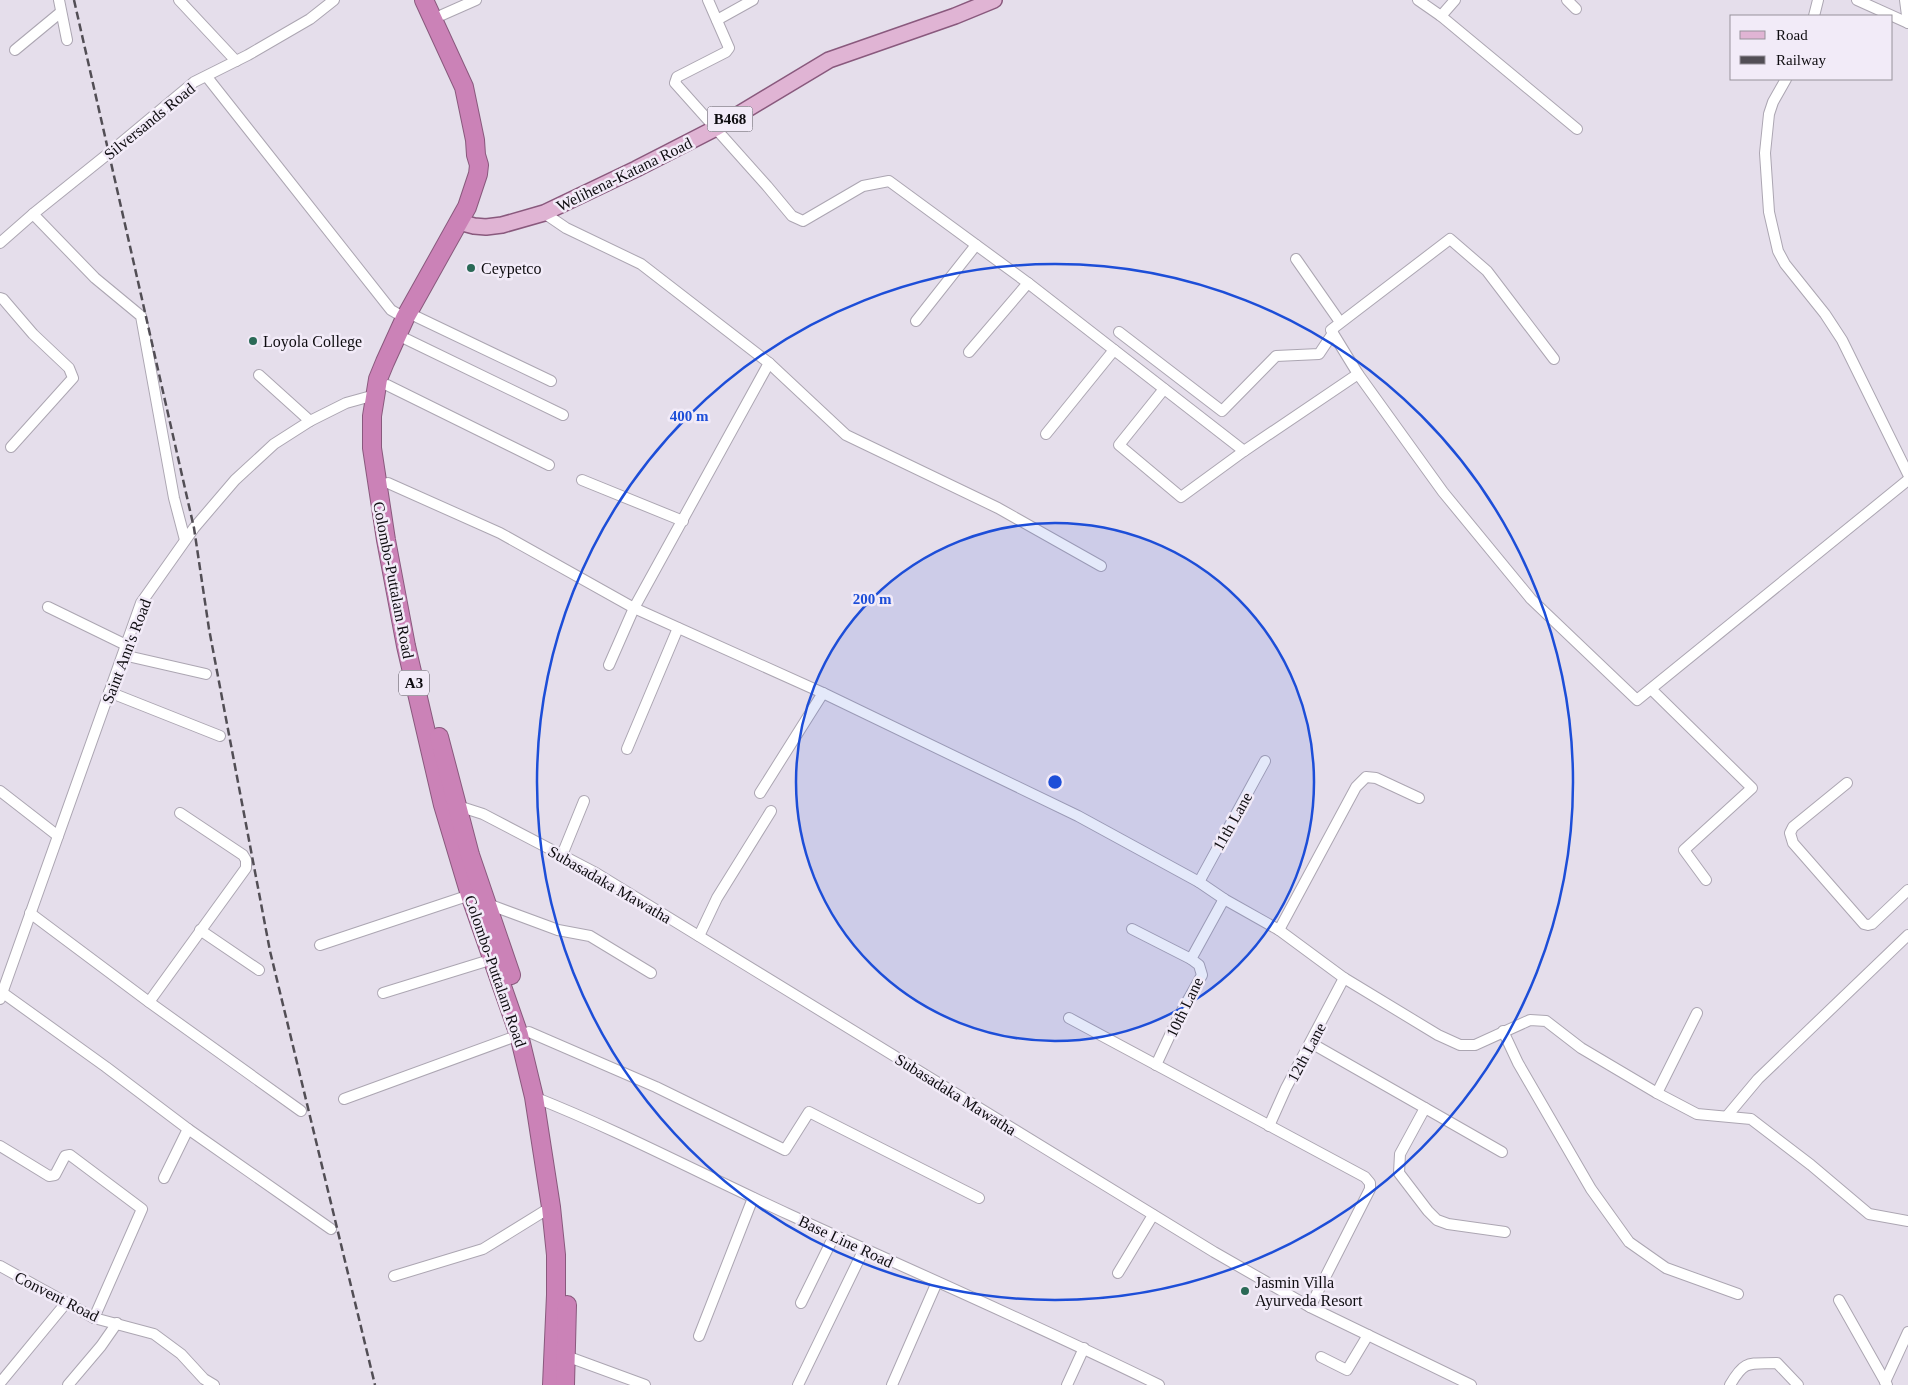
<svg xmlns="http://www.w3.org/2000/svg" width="1908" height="1385" viewBox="0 0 1908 1385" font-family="Georgia,serif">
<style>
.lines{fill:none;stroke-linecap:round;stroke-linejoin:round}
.street-casing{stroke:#aca6b2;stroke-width:12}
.primary-casing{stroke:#89597d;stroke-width:18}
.highway-casing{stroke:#89597d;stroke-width:20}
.street{stroke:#fff;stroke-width:10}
.primary{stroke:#e0b4d4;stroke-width:15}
.highway{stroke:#cb82b7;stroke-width:18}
.rail{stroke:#524e55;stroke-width:2.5;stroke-dasharray:8 4;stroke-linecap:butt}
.ring{fill:none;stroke:#1d4ed8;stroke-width:2.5}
.poi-dot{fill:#2a6956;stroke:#f2ebf8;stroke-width:2}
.labels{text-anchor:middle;stroke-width:5;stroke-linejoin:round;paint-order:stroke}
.shield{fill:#f2ebf8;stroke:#524f56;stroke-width:1}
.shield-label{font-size:15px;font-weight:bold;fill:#0e0c10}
.street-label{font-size:16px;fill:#0e0c10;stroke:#f2ebf8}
.poi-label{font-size:16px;fill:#0e0c10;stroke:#f2ebf8;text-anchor:start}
.centre{fill:#1d4ed8;stroke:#f2ebf8;stroke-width:2.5}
.ring-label{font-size:15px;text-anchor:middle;font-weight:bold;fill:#1d4ed8;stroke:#f2ebf8;stroke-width:5;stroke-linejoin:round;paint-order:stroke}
</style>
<rect width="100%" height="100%" fill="#e5deeb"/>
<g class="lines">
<!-- street casing -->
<g class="street-casing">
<g id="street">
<path d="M59,0L67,40"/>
<path d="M179,0L236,61"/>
<path d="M708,0L729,48L726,52L677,77L675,83L767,186L792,216L803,221L863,186L889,181L1028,283L1244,451L1358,374L1443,492L1531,599L1637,700L1908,480"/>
<path d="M1418,0L1441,16L1577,129"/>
<path d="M1567,0L1576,9"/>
<path d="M1857,0L1908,23"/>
<path d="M1905,0L1908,23"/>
<path d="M442,15L476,0"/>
<path d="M1441,16L1455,0"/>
<path d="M1814,16L1818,0"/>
<path d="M717,20L753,0"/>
<path d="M15,50L61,12"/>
<path d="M207,77L391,310L405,318"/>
<path d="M1786,79L1773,102L1769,114L1765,153L1769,212L1778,251L1785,264L1825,314L1842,340L1908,474"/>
<path d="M544,213L566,228L641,264L769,363L846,435L998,508L1101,566"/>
<path d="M33,214L95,278L141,316L174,498L185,540"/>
<path d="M0,243L33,214L109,153L194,82L248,55L310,19L334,0"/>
<path d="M1296,259L1340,322"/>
<path d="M0,298L3,299L33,334L69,368L73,378L11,447"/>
<path d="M417,317L551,381"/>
<path d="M916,321L976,245"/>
<path d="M1119,332L1222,411L1276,356L1319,354L1333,333"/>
<path d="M406,339L563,415"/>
<path d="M969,352L1028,283"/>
<path d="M1358,374L1331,330L1450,239L1487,271L1554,359"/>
<path d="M259,375L310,421"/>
<path d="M387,385L549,465"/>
<path d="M1164,389L1119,445L1181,497L1244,451"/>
<path d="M1046,434L1114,350"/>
<path d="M582,480L683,521"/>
<path d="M388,483L500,533L634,608L823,693L1078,816L1199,882L1224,899L1279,930L1344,978L1438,1035L1460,1045H1475L1530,1020L1546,1021L1581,1048L1657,1093L1697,1114L1751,1119L1811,1165L1869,1214L1908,1221"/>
<path d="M48,607L126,645"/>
<path d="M123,655L206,674"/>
<path d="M609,665L634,608L769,363"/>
<path d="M1651,689L1752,788L1684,850L1706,880"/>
<path d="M109,692L220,736"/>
<path d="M627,749L678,628"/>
<path d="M1847,783L1793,827L1790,833L1793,843L1864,924L1868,925L1872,924L1908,890"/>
<path d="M0,791L58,836"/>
<path d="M760,793L823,693"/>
<path d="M455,805L483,814L596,873L1214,1252L1310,1307L1471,1385"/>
<path d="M562,855L584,801"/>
<path d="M1199,882L1265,761"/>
<path d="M485,903L558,930L590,936L651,973"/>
<path d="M30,913L149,1002L301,1111"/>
<path d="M1132,929L1191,959"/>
<path d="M200,930L259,970"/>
<path d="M1279,930L1356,787L1366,777L1376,778L1419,798"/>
<path d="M699,936L717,898L771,811"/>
<path d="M320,945L470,895"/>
<path d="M3,993L106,1067L188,1129L331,1229"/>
<path d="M383,993L493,959"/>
<path d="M0,999L141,603L194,528L235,480L274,444L310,421L346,403L375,395"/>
<path d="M149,1002L246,868V860L243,855L180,813"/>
<path d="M1069,1018L1365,1177L1370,1183V1189L1310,1307"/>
<path d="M1503,1031L1518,1063L1591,1189L1629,1242L1666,1268L1738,1294"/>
<path d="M529,1032L656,1087L785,1150L809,1112L979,1198"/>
<path d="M1311,1043L1425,1108L1400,1154L1399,1173L1428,1211L1437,1220L1448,1224L1505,1232"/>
<path d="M1156,1065L1177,1020L1202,975L1199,965L1191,959L1224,899"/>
<path d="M1657,1093L1697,1013"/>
<path d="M534,1097C620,1131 703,1175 788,1214C912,1271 1037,1325 1159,1385"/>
<path d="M344,1099L519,1035"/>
<path d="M1425,1108L1502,1152"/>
<path d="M1727,1116L1758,1079L1908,935"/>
<path d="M1269,1126L1286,1088L1344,978"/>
<path d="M0,1146L49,1176L55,1175L65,1156L70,1155L142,1209L94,1318"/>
<path d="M164,1178L188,1129"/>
<path d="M0,1266L94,1318L154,1334L181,1354L204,1379L214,1385"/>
<path d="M1118,1273L1153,1215"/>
<path d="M394,1276L483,1249L551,1207"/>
<path d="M1839,1300L1887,1385"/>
<path d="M801,1303L834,1236"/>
<path d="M699,1336L753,1198"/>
<path d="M566,1356L645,1385"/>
<path d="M1321,1357L1347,1370L1368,1335"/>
<path d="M1885,1382L1908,1332"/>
<path d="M0,1383L66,1303"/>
<path d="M68,1385L101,1346L117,1323"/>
<path d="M798,1385L864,1249"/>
<path d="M892,1385L937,1282"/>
<path d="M1067,1385L1084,1348"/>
<path d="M1730,1385C1745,1359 1749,1364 1777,1363L1798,1385"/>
</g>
</g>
<!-- primary casing -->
<g class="primary-casing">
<path id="primary" d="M459,222L474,226L486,227L502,225L544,213L636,169L716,128L829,60L955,16L994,0"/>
</g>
<!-- highway casing -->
<g class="highway-casing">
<g id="highway">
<path d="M424,0L464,87L475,140L476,155L479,165L478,174L467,207L405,318L385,362L378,379L372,416V448L386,540L406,646L443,805L470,895L519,1035L534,1097L551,1207L556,1255V1295L552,1385"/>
<path d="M439,737L470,855L511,975"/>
<path d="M565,1385L567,1305"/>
</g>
</g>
<!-- street -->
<use href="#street" class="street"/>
<!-- primary -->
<use href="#primary" class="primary"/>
<!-- highway -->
<use href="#highway" class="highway"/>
<!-- rail -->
<path class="rail" d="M74,0L194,528L209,629L270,951L375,1385"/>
</g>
<!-- distance rings -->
<circle cx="1055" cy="782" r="259" fill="#1d4ed8" fill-opacity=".12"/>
<g class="ring">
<circle cx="1055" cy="782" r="259"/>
<circle cx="1055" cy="782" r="518"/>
</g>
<!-- markers -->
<g class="poi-dot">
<circle cx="471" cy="268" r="5"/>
<circle cx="253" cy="341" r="5"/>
<circle cx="1245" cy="1291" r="5"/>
</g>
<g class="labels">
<!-- shield labels -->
<g class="shield">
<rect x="707.5" y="106.5" width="45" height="25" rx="4"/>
<rect x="399" y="670.5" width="30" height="25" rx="4"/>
</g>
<g class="shield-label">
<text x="730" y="124">B468</text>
<text x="414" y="688">A3</text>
</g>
<!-- street labels -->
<g class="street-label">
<text transform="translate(149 121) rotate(-39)" y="6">Silversands Road</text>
<text transform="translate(624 174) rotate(-26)" y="6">Welihena-Katana Road</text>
<text transform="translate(394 580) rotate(79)" y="6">Colombo-Puttalam Road</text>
<text transform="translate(126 651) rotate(-69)" y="6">Saint Ann's Road</text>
<text transform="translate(1232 821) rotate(-61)" y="6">11th Lane</text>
<text transform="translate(610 884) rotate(30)" y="6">Subasadaka Mawatha</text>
<text transform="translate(496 971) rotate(71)" y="6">Colombo-Puttalam Road</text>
<text transform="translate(1184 1007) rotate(-64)" y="6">10th Lane</text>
<text transform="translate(1306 1052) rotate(-62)" y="6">12th Lane</text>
<text transform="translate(956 1094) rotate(32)" y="6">Subasadaka Mawatha</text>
<text transform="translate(846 1241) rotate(25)" y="6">Base Line Road</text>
<text transform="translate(57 1296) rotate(27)" y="6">Convent Road</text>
</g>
<!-- poi labels -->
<g class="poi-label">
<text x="481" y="274">Ceypetco</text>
<text x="263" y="347">Loyola College</text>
<text x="1255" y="1288">Jasmin Villa<tspan x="1255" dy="18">Ayurveda Resort</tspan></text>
</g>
</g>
<circle cx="1055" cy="782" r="8" class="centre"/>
<g class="ring-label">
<text x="689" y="421">400 m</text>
<text x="872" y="604">200 m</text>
</g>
<!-- legend -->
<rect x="1730" y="15" width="162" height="65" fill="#f2ebf8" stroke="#97929b"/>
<rect x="1740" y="31" width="25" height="8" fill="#e0b4d4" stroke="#97929b"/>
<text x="1776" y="40" font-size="15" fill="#0e0c10">Road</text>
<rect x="1740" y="56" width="25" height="8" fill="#524e55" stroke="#97929b"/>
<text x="1776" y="65" font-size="15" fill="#0e0c10">Railway</text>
</svg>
